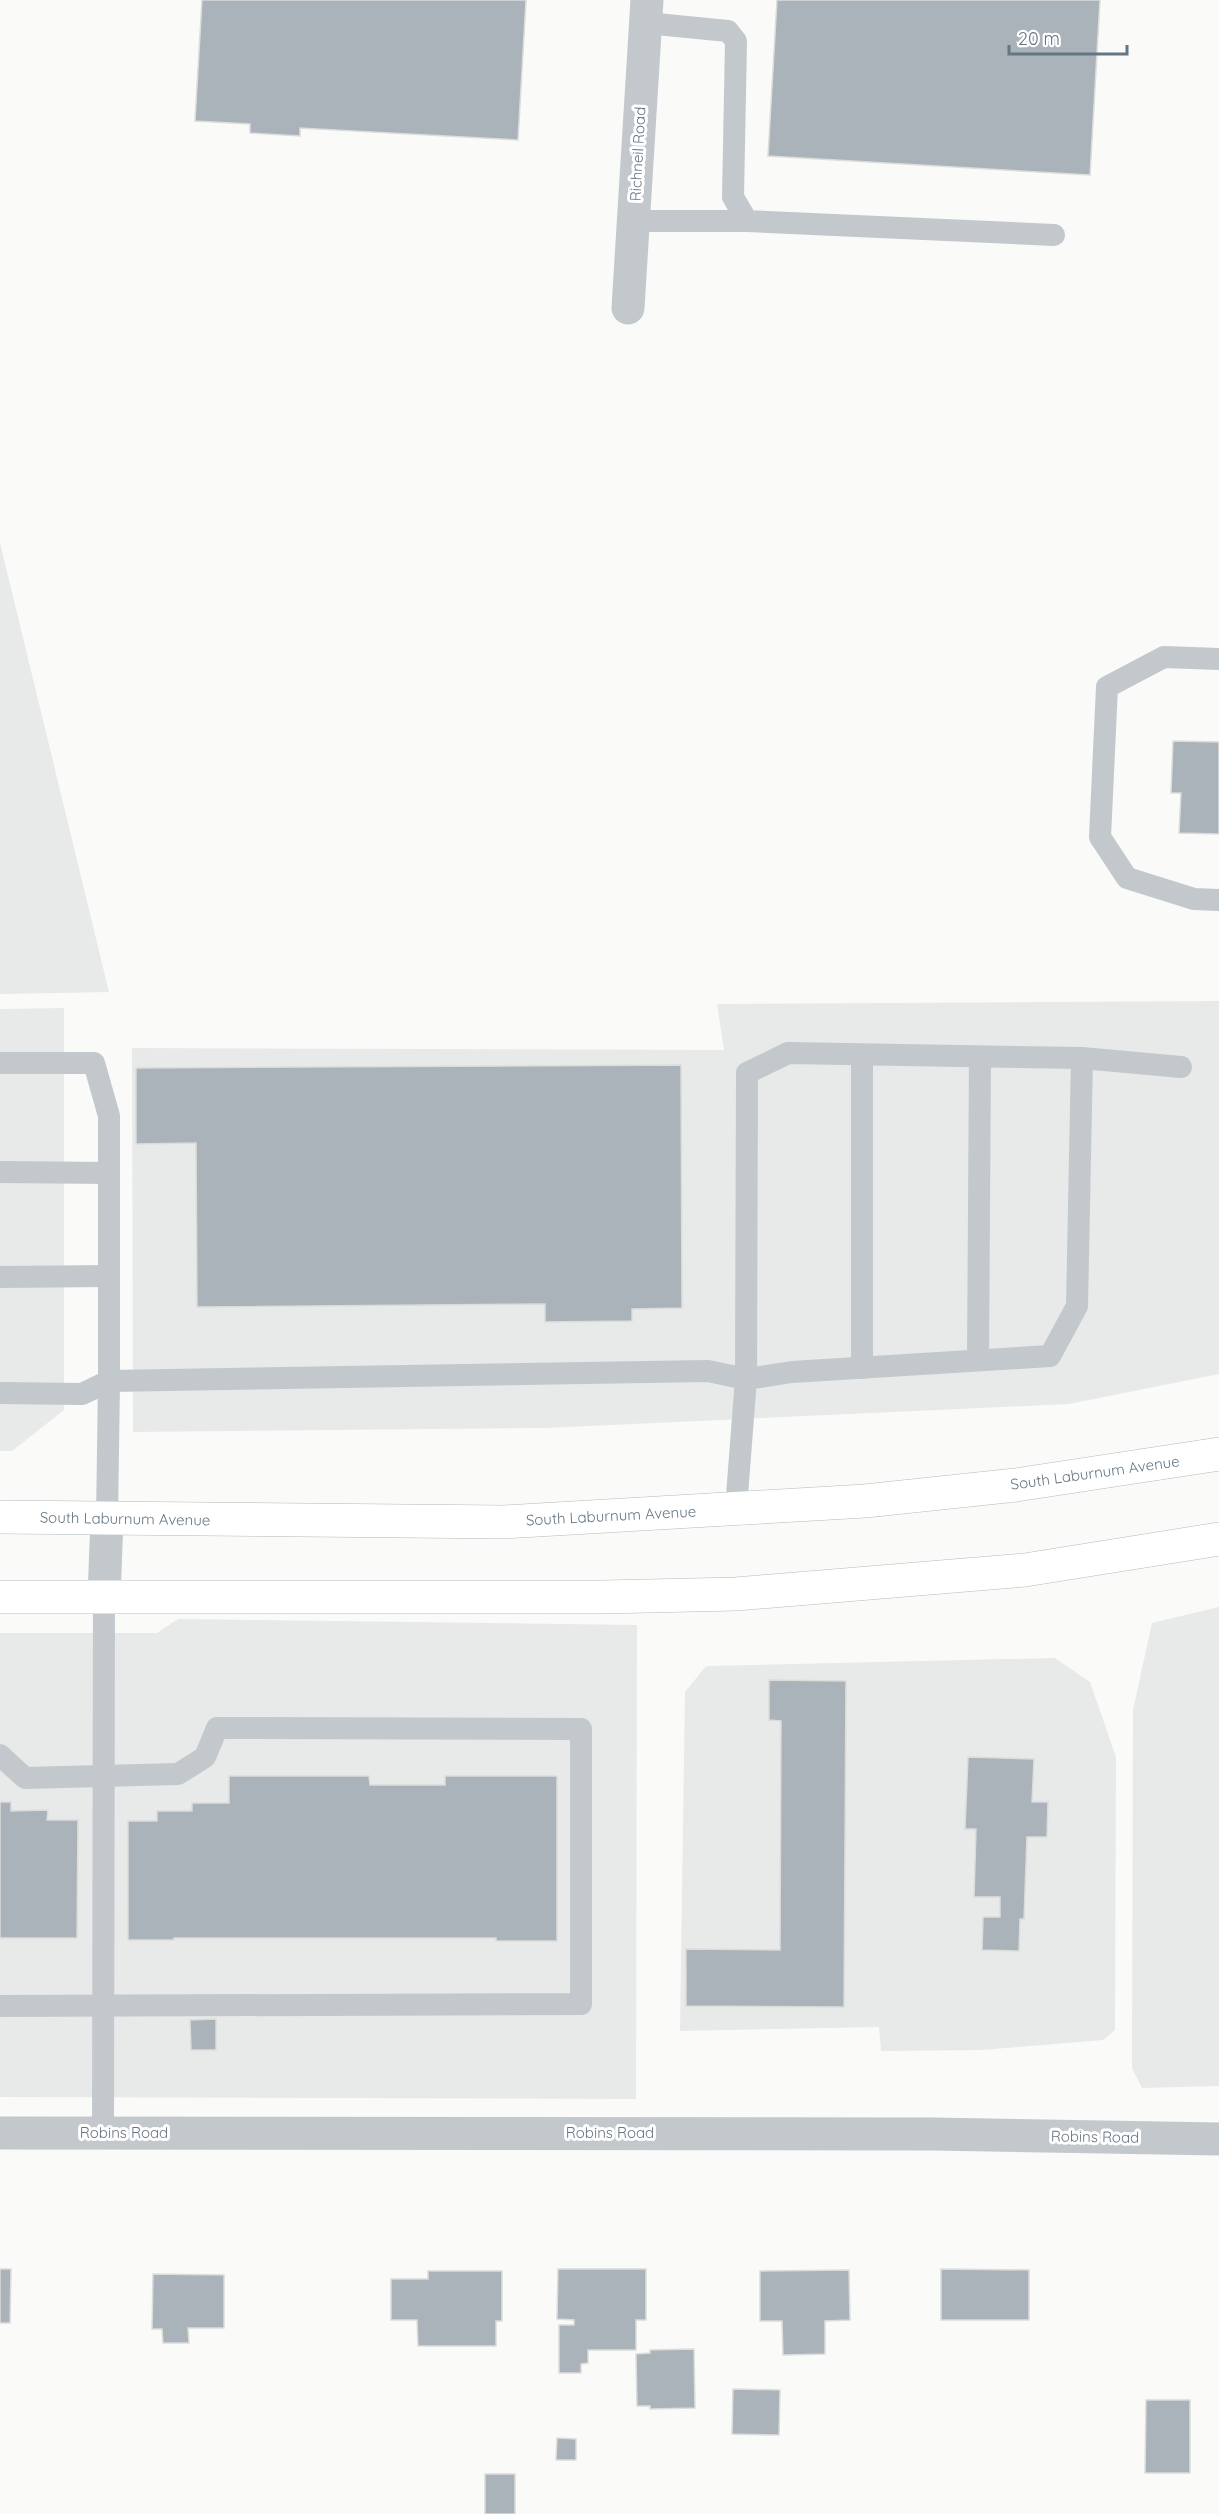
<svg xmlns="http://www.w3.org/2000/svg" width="1219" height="2514" viewBox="0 0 1219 2514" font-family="Quicksand,sans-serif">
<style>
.built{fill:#e8e9e9}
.building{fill:#aab3b9;stroke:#dcdcda;stroke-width:1.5}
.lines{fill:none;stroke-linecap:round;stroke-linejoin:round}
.primary-casing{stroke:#b5babe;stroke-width:34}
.lane{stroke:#c3c8cc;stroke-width:22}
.street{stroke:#c3c8cc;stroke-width:33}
.primary{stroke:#fff;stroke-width:33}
.labels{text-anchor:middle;stroke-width:6;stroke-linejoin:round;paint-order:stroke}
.street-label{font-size:15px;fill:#657683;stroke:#fff}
</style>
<rect width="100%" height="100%" fill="#fafaf8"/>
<!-- built -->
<g class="built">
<path d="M0,543L109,992L0,994Z"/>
<path d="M1219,1001V1374L1069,1404L545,1428L133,1432L132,1048L724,1050L717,1004Z"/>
<path d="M64,1008V1410L12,1451H0V1009Z"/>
<path d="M1219,1607V2086L1142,2088L1132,2068L1133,1710L1152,1623Z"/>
<path d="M178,1619L637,1625L636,2099L0,2097V1633H157Z"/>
<path d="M1055,1658L1090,1682L1116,1757L1115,2030L1103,2040L981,2050L881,2051L879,2027L680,2031L685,1692L706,1666Z"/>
</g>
<!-- building -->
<g class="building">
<path d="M202,0H526L518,140L300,128V136L250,133V124L195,121Z"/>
<path d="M777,0H1100L1090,175L768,156Z"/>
<path d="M1173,741L1219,742V834L1179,833L1181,793H1171Z"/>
<path d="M681,1065L682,1308L632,1309V1321L545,1322V1304L197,1307L196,1143L136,1144V1068Z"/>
<path d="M769,1680L846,1681L844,2007L686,2006V1949L780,1950L781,1721L769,1720Z"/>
<path d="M968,1757L1034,1759L1032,1802H1048L1047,1837H1027L1024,1919H1020L1019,1951L982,1950L983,1917H1000V1897H974L976,1829H965Z"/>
<path d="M229,1776H369L370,1785H445V1776H557V1941H496V1938H174V1940H128V1821H157V1811H192V1803H229Z"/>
<path d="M0,1802H11V1811L48,1810L47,1820H78L77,1938H0Z"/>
<path d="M216,2019V2050H191L190,2020Z"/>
<path d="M0,2269H11L10,2323H0Z"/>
<path d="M558,2269H646V2320H636V2350H588V2363L581,2364V2373H559V2325H574V2320L557,2319Z"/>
<path d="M941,2269L1029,2270V2320H941Z"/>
<path d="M849,2270L850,2320L825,2321V2354L783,2355L782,2321H760V2271Z"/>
<path d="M428,2271H502V2321H496V2346H418L417,2320H391V2279H428Z"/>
<path d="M153,2274L224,2275V2328H188L189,2343H163L162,2329H152Z"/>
<path d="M694,2349L695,2408L650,2409V2406H637L636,2354L650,2353V2350Z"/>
<path d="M733,2389L780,2390L779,2435L732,2434Z"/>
<path d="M1146,2400H1190V2473H1145Z"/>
<path d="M557,2438L576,2439V2460H556Z"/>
<rect x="485" y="2474" width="30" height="40"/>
</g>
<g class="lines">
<!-- primary casing -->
<g class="primary-casing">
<g id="primary">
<path d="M0,1517L504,1522L865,1501L1016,1485L1219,1454"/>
<path d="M0,1597H604L736,1594L1025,1570L1219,1539"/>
</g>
</g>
<!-- lane -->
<g class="lane">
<path d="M646,23L728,31L736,41L733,197L747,221L1054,235"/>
<path d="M634,221H747"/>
<path d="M1219,659L1164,657L1107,687L1100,837L1127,878L1194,899L1219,900"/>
<path d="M1082,1058L788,1053L747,1073L746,1379L792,1372L1050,1356L1077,1306L1082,1058L1181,1067"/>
<path d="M0,1063H94L109,1116V1381L107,1519"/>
<path d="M0,1172L109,1173"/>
<path d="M0,1277L109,1276"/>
<path d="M978,1360L980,1057"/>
<path d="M862,1368V1055"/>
<path d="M0,1393L82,1394L109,1381L708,1371L746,1379L736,1508"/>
<path d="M0,1755L25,1778L178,1774L205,1757L217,1728L581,1729V2004L0,2006"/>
<path d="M103,2134L104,1597"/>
</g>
<!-- street -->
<g class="street">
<path d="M628,308L647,0"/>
<path d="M104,1597L107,1519"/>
<path d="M0,2133L932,2134L1219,2139"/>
</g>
<!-- primary -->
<use href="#primary" class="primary"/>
</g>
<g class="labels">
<!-- street labels -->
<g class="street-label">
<text transform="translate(638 154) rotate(-87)" y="5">Richneil Road</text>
<text transform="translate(1095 1473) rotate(-8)" y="5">South Laburnum Avenue</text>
<text transform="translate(611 1516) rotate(-3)" y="5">South Laburnum Avenue</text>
<text transform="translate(125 1519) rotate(1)" y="5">South Laburnum Avenue</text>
<text x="124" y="2138">Robins Road</text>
<text x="610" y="2138">Robins Road</text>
<text transform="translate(1095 2137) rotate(1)" y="5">Robins Road</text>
</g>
</g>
<!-- scale -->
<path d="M1009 45v9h118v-9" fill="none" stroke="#657683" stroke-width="3"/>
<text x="1018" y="45" font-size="18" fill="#657683" stroke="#ffffff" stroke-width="4.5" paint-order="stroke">20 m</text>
</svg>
